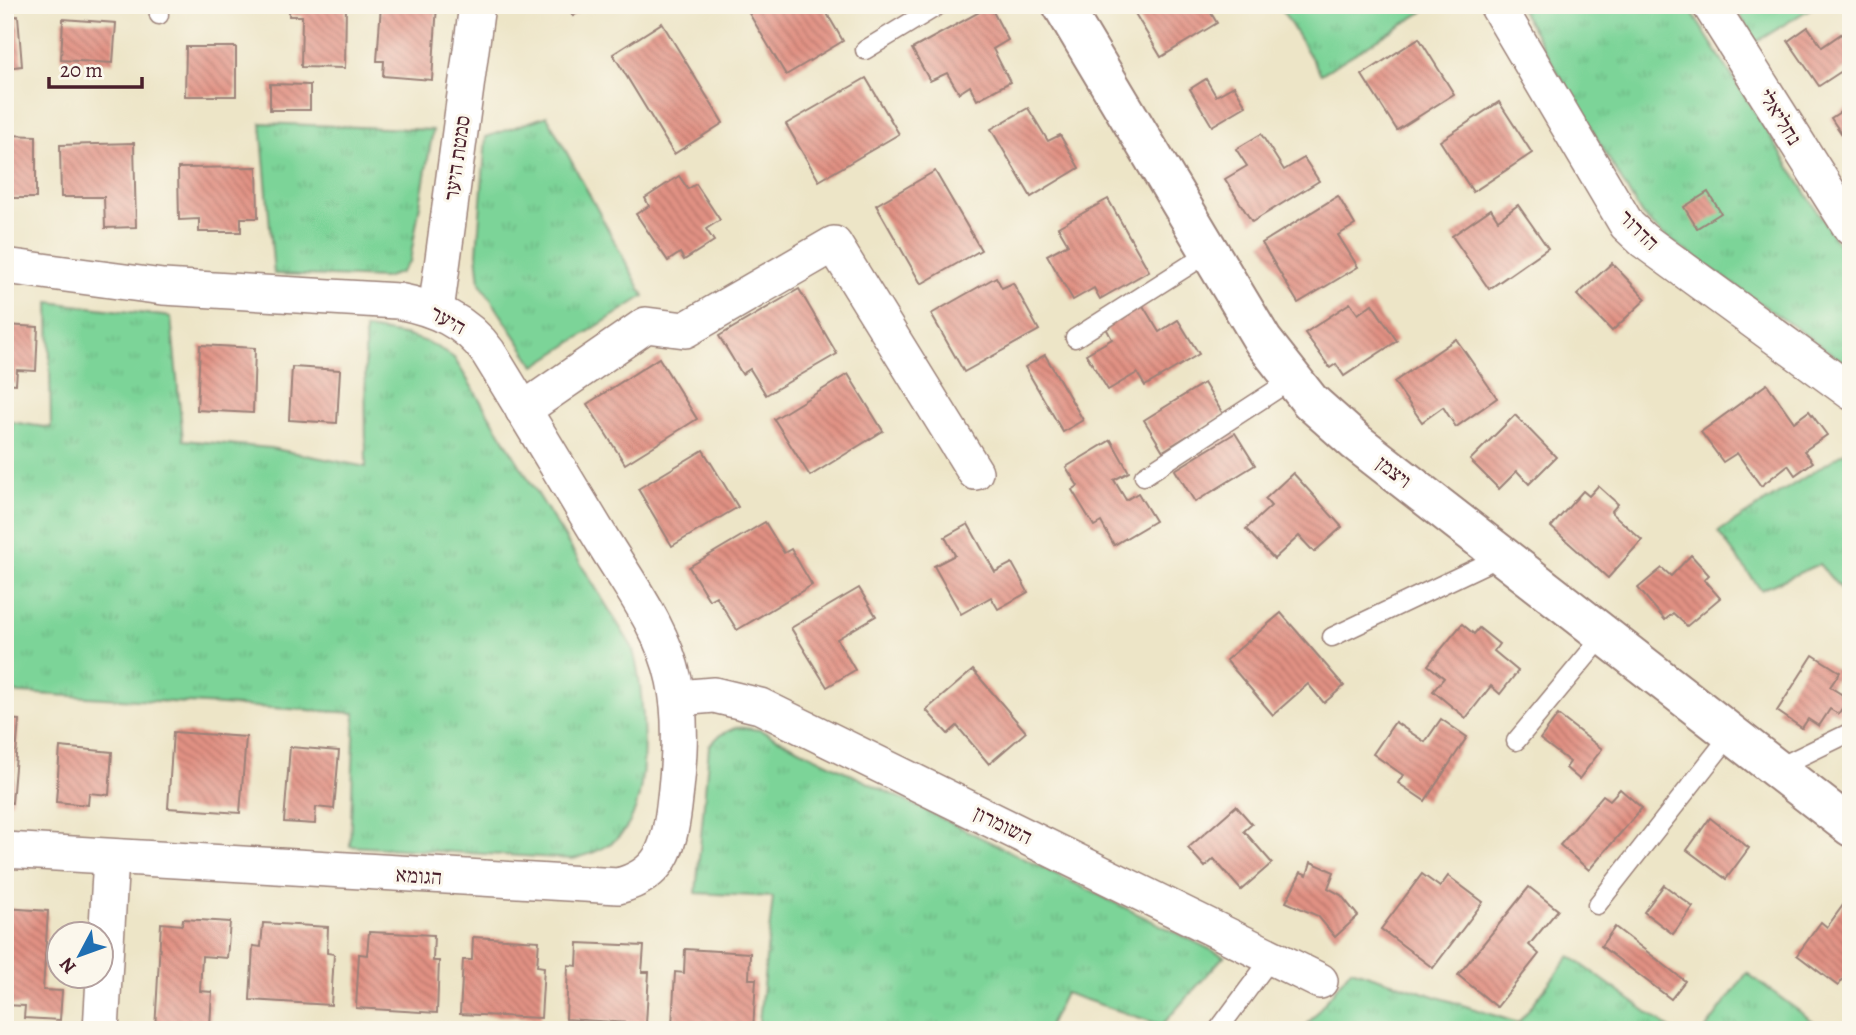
<svg xmlns="http://www.w3.org/2000/svg" width="1856" height="1035" viewBox="0 0 1856 1035" font-family="Alegreya,'Frank Ruhl Libre',serif">
<style>
.grass{fill:url(#grass-tufts);stroke:#637a62;stroke-width:2}
.building{fill:url(#building-back-hatch)}
.lines{fill:none;stroke-linecap:round;stroke-linejoin:round}
.lane-casing{stroke:#9c8279;stroke-width:21}
.street-casing{stroke:#9c8279;stroke-width:38}
.secondary-casing{stroke:#9c8279;stroke-width:42}
.lane{stroke:#fff;stroke-width:18}
.street{stroke:#fff;stroke-width:35}
.secondary{stroke:#fff;stroke-width:38}
.labels{text-anchor:middle;stroke-width:6;stroke-linejoin:round;paint-order:stroke}
.street-label{font-size:21px;fill:#4a1f2b;stroke:#fbf7ec}
</style>
<defs>
<pattern id="grass-tufts" width="24" height="20" patternUnits="userSpaceOnUse" patternTransform="scale(1.75)"><rect width="24" height="20" fill="#7cd498"/><path d="M3 7l-1-3M5 7V3M7 7l1-3M15 17l-1-3M17 17v-4M19 17l1-3" fill="none" stroke="#6db683"/></pattern>
<pattern id="building-back-hatch" width="6" height="6" patternUnits="userSpaceOnUse" patternTransform="scale(1.75)"><rect width="6" height="6" fill="#e19183"/><path d="M-1 5l2 2M0 0l6 6M5-1l2 2" fill="none" stroke="#b8766b"/></pattern>
</defs>
<rect width="100%" height="100%" fill="#fbf7ec"/>
<filter id="ink" filterUnits="userSpaceOnUse"><feTurbulence type="fractalNoise" baseFrequency=".0143" numOctaves="2"/><feDisplacementMap in="SourceGraphic" scale="14" xChannelSelector="R" yChannelSelector="G"/><feConvolveMatrix kernelMatrix="1 2 1 2 8 2 1 2 1" color-interpolation-filters="sRGB"/></filter>
<filter id="wash" filterUnits="userSpaceOnUse"><feTurbulence type="fractalNoise" baseFrequency=".00686" numOctaves="4" result="noise"/><feDisplacementMap in="SourceGraphic" scale="28" xChannelSelector="R" yChannelSelector="G"/><feGaussianBlur stdDeviation="1.57" result="paint"/><feColorMatrix in="noise" values="0 0 0 0 0 0 0 0 0 0 0 0 0 0 0 0 0 1.4 0 .05"/><feComposite in="paint" operator="in"/></filter>
<g filter="url(#wash)">
<rect width="100%" height="100%" fill="#ede5c7"/>
<!-- grass -->
<g class="grass">
<path d="M1279,5H1434L1321,74Z"/>
<path d="M1518,5H1687L1851,264V367L1662,234L1642,215Z"/>
<path d="M1734,5H1816L1756,42Z"/>
<path d="M547,116L644,296L535,366L480,283L477,253L486,137Z"/>
<path d="M261,123L433,130L410,261L400,273L384,278L274,274Z"/>
<path d="M49,302L171,317L183,440L270,448L366,467L365,329C398,333 427,337 454,358L632,647C645,689 653,795 624,831C611,847 592,854 573,859L350,846L355,713L5,692V421L51,428Z"/>
<path d="M1851,448V601L1819,564L1761,590L1718,532Z"/>
<path d="M737,727L760,730L1224,956L1162,1025L1065,993L1047,1030H758L773,897L696,893L709,746L720,735Z"/>
<path d="M1570,956L1672,1030H1303L1351,969L1518,1023Z"/>
<path d="M1747,973L1822,1028L1821,1030H1705Z"/>
</g>
<g id="blocks">
<!-- building -->
<g class="building">
<path d="M289,5H346L345,68L301,67L302,16H289Z"/>
<path d="M381,5H437L432,80L383,76L384,61H377Z"/>
<path d="M566,5H590L573,16Z"/>
<path d="M744,5H822L843,41L786,75Z"/>
<path d="M1130,5H1206L1217,23L1161,57Z"/>
<path d="M990,6L1008,40L993,49L1010,82L977,100L970,86L959,93L947,73L930,81L912,49Z"/>
<path d="M18,16L22,66L5,68V17Z"/>
<path d="M63,19L116,23L113,63L61,60Z"/>
<path d="M662,23L723,123L674,154L613,54Z"/>
<path d="M1808,27L1822,47L1841,34L1851,48V65L1819,86L1788,41Z"/>
<path d="M1419,38L1454,94L1397,130L1362,75Z"/>
<path d="M186,47H236V96H185Z"/>
<path d="M866,78L899,134L819,181L786,124Z"/>
<path d="M1206,79L1216,96L1234,86L1246,106L1212,126L1190,89Z"/>
<path d="M270,84L310,85V110H270Z"/>
<path d="M1499,102L1532,153L1473,192L1440,141Z"/>
<path d="M1851,105V148L1831,118Z"/>
<path d="M1028,108L1048,141L1060,135L1079,168L1031,197L991,129Z"/>
<path d="M1261,134L1284,170L1304,158L1319,181L1252,222L1225,179L1247,166L1236,149Z"/>
<path d="M5,135L36,136V198H5Z"/>
<path d="M134,143L136,227L105,228L104,197H61L60,145Z"/>
<path d="M257,167L258,218H241V232H199V219L179,220L178,168Z"/>
<path d="M935,171L981,250L921,284L876,205Z"/>
<path d="M679,176L688,189L696,184L720,220L706,229L714,241L684,260L680,253L668,261L636,214L649,206L645,198Z"/>
<path d="M1708,192L1721,213L1697,228L1684,207Z"/>
<path d="M1338,196L1355,225L1338,235L1358,267L1298,303L1262,243Z"/>
<path d="M1108,199L1149,271L1100,299L1094,288L1073,300L1047,255L1068,244L1058,227Z"/>
<path d="M1518,205L1548,248L1489,289L1452,236L1491,209L1498,220Z"/>
<path d="M1612,263L1646,299L1612,331L1577,295Z"/>
<path d="M996,277L1002,288L1013,283L1039,330L964,372L931,314Z"/>
<path d="M799,289L837,354L766,395L750,369L742,374L719,336Z"/>
<path d="M1350,303L1358,314L1372,304L1397,341L1344,376L1336,364L1330,368L1305,333Z"/>
<path d="M1142,304L1159,332L1178,320L1199,354L1145,386L1137,373L1108,390L1086,354L1112,339L1105,326Z"/>
<path d="M5,325L38,327L36,371L17,370L16,384L5,383Z"/>
<path d="M1456,339L1497,398L1456,427L1443,407L1422,422L1394,382Z"/>
<path d="M200,345L255,348L253,413L197,410Z"/>
<path d="M1045,355L1083,420L1063,432L1025,367Z"/>
<path d="M659,358L697,419L625,464L587,404Z"/>
<path d="M292,367L340,370L337,423L289,420Z"/>
<path d="M848,374L883,431L810,476L774,419Z"/>
<path d="M1204,383L1223,414L1163,451L1144,420Z"/>
<path d="M1767,384L1794,422L1809,411L1827,435L1804,451L1813,462L1795,475L1788,465L1761,486L1737,453L1723,462L1701,432Z"/>
<path d="M1515,415L1556,457L1529,484L1517,471L1499,489L1470,460Z"/>
<path d="M1235,433L1255,465L1195,502L1175,470Z"/>
<path d="M1111,440L1129,472L1114,480L1126,500L1138,493L1155,521L1114,545L1101,522L1094,526L1072,490L1078,486L1066,467Z"/>
<path d="M703,450L738,507L672,546L638,489Z"/>
<path d="M1293,473L1342,527L1314,552L1299,536L1274,559L1246,529L1271,506L1265,499Z"/>
<path d="M1598,486L1618,504L1611,512L1642,540L1608,578L1551,527L1583,491L1589,496Z"/>
<path d="M765,522L784,553L791,549L812,585L737,630L716,596L709,600L689,567Z"/>
<path d="M968,524L995,572L1012,563L1028,592L998,609L991,597L961,614L934,566L955,555L945,537Z"/>
<path d="M1691,555L1709,575L1704,580L1720,598L1687,626L1673,613L1665,620L1638,588L1662,568L1671,576Z"/>
<path d="M859,588L876,616L837,639L855,670L827,687L791,628Z"/>
<path d="M1281,613L1344,686L1324,703L1308,684L1273,715L1226,660Z"/>
<path d="M1462,624L1474,634L1479,628L1499,644L1494,651L1518,671L1500,694L1491,686L1466,718L1433,691L1444,678L1428,665Z"/>
<path d="M1813,655L1840,672L1830,687L1849,699L1838,714L1830,709L1819,726L1808,719L1802,728L1777,711Z"/>
<path d="M973,670L1026,732L989,764L957,726L948,734L926,710Z"/>
<path d="M1558,715L1602,749L1579,779L1566,768L1570,762L1540,739Z"/>
<path d="M5,719L19,720L12,803L5,802Z"/>
<path d="M1441,719L1467,737L1425,801L1398,783L1403,775L1373,754L1395,722L1425,742Z"/>
<path d="M173,732L246,737L240,813L168,808Z"/>
<path d="M60,747L112,752L109,795L89,793L88,805L56,802Z"/>
<path d="M290,747L339,751L334,809L316,807L315,824L284,822Z"/>
<path d="M1620,789L1642,808L1589,870L1560,845L1603,795L1610,800Z"/>
<path d="M1236,806L1252,824L1244,831L1272,863L1241,890L1214,859L1205,867L1188,848Z"/>
<path d="M1710,818L1749,848L1726,879L1687,850Z"/>
<path d="M1311,862L1334,872L1328,888L1341,895L1358,916L1335,937L1318,916L1286,902L1301,872L1307,875Z"/>
<path d="M1422,874L1440,887L1448,876L1483,902L1433,968L1381,929Z"/>
<path d="M1664,885L1693,907L1673,934L1644,912Z"/>
<path d="M1529,887L1558,910L1529,945L1539,954L1497,1007L1458,975Z"/>
<path d="M1849,897L1851,968L1838,986L1797,955L1821,922L1827,927Z"/>
<path d="M5,908L48,911L43,990L62,991L60,1020L24,1018L25,1006L5,1005L8,936H5Z"/>
<path d="M183,919L230,922L227,958L202,956L200,991L212,992L210,1026L191,1025L190,1030H155L161,923L182,925Z"/>
<path d="M263,923L328,927L327,953L334,954L331,1005L250,1000L253,946L261,947Z"/>
<path d="M1615,927L1685,981L1671,999L1601,946Z"/>
<path d="M369,932L434,935L433,961H439L437,1013L356,1008L359,954L367,955Z"/>
<path d="M473,937L539,941L537,966L544,967L541,1018L460,1014L463,960H472Z"/>
<path d="M578,943L644,946L642,972H649L646,1024L566,1019L568,965L577,966Z"/>
<path d="M685,949L750,953L749,979H756L753,1030L672,1026L675,972L684,973Z"/>
</g>
</g>
</g>
<g filter="url(#ink)">
<use href="#blocks" fill-opacity="0" stroke="#9c8279" stroke-width="2"/>
<g class="lines">
<!-- lane casing -->
<g class="lane-casing">
<g id="lane">
<path d="M158,5L159,15"/>
<path d="M865,50L939,5"/>
<path d="M1075,338L1210,252"/>
<path d="M1144,476L1291,380"/>
<path d="M1332,637L1502,556"/>
<path d="M1516,741L1604,635"/>
<path d="M1775,769L1851,732"/>
<path d="M1597,905L1731,734"/>
<path d="M1218,1030L1272,957"/>
</g>
</g>
<!-- street casing -->
<g class="street-casing">
<g id="street">
<path d="M1497,5L1627,225L1643,240L1851,392"/>
<path d="M1710,5L1851,228"/>
<path d="M5,266L163,287L398,301C434,308 466,321 488,352C527,415 565,479 604,543C630,586 663,629 674,680C683,721 679,765 674,807C669,848 661,875 618,886L5,850"/>
<path d="M436,311L477,5"/>
<path d="M523,410L646,325L685,330L834,244L975,472"/>
<path d="M678,698L714,695L760,706L1320,981"/>
<path d="M101,1030L111,857"/>
</g>
</g>
<!-- secondary casing -->
<g class="secondary-casing">
<path id="secondary" d="M1062,5L1263,341L1310,401L1356,442L1851,827"/>
</g>
<!-- lane -->
<use href="#lane" class="lane"/>
<!-- street -->
<use href="#street" class="street"/>
<!-- secondary -->
<use href="#secondary" class="secondary"/>
</g>
</g>
<g class="labels">
<!-- street labels -->
<g class="street-label">
<text transform="translate(1780 117) rotate(58)" y="7">נחליאלי</text>
<text transform="translate(457 158) rotate(-82)" y="7">סמטת היער</text>
<text transform="translate(1639 230) rotate(45)" y="7">הדרור</text>
<text transform="translate(448 320) rotate(29)" y="7">היער</text>
<text transform="translate(1394 472) rotate(38)" y="7">ויצמן</text>
<text transform="translate(1003 825) rotate(26)" y="7">השומרון</text>
<text transform="translate(419 876) rotate(4)" y="7">הגומא</text>
</g>
</g>
<!-- margin -->
<rect width="1856" height="1035" fill="none" stroke="#fbf7ec" stroke-width="28"/>
<!-- north arrow -->
<g transform="translate(80 955) rotate(229)"><circle r="33" fill="#fbf7ec" stroke="#b4a19f" stroke-width="2"/>
<path d="M0-5L12 26L0 18L-12 26Z" fill="#1f6fb2"/>
<text y="-10" font-size="19" font-weight="bold" text-anchor="middle" fill="#4a1f2b">N</text>
</g>
<!-- scale -->
<path d="M49 77v10h93v-10" fill="none" stroke="#4a1f2b" stroke-width="3.5"/>
<text x="60" y="77" font-size="21" fill="#4a1f2b" stroke="#fbf7ec" stroke-width="5" paint-order="stroke">20 m</text>
</svg>
